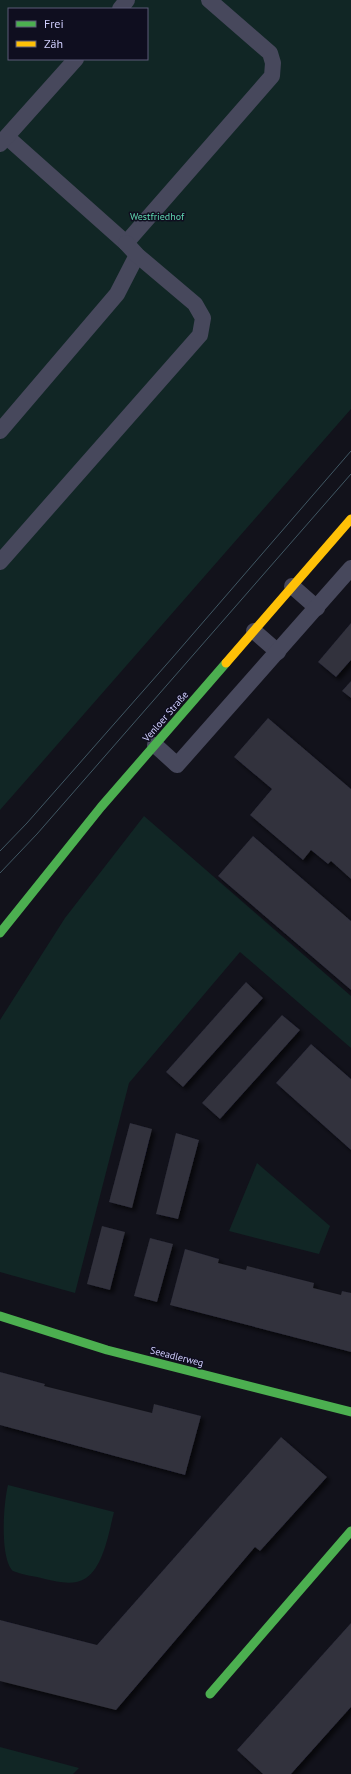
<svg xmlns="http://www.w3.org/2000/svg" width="351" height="1774" viewBox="0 0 351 1774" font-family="'PT Sans',sans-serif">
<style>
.green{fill:#112625;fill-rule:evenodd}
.building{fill:#30303d;filter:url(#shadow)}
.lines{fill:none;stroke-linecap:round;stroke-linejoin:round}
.lane{stroke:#47485c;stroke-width:16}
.fast{stroke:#4caf50;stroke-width:9}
.slow{stroke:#ffc107;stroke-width:9}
.tram{stroke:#405763;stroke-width:1}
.labels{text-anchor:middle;stroke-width:3;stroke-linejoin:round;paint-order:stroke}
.park-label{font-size:10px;fill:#5fd8b1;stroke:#0f0e1f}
.street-label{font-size:10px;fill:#d0cefd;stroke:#0f0e1f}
</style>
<defs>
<filter id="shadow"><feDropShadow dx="3.5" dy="3.5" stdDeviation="2" flood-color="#0009"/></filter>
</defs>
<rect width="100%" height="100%" fill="#12121b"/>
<!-- green -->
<g class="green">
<path d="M0,0H351V409L0,810ZM9,9H147V59H9Z"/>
<path d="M144,816L351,996V1048L240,952L129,1083L75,1293L0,1272V1020L65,918Z"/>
<path d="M257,1163L330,1226L319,1254L229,1231Z"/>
<path d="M8,1485L114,1512C109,1531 104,1566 86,1578C74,1586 58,1582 45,1579C35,1576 22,1575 13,1571C0,1559 3,1505 8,1485Z"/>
<path d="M0,1747L79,1768L73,1774H0Z"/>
</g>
<!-- building -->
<g class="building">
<path d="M351,623V660L336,677L318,662Z"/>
<path d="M351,681V698L342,691Z"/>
<path d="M268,718L351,789V879L331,861L328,864L311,850L303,860L250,815L272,789L234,757Z"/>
<path d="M253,836L351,921V990L218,876Z"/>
<path d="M246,982L263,998L183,1087L166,1072Z"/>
<path d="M282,1015L300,1030L220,1119L202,1103Z"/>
<path d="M311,1044L351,1079V1150L276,1083Z"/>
<path d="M130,1123L152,1129L132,1208L109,1202Z"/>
<path d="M176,1133L199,1140L178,1219L156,1214Z"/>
<path d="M102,1226L125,1232L110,1290L87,1284Z"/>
<path d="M150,1238L173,1244L157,1302L134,1296Z"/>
<path d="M185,1249L219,1259L218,1263L246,1270L247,1266L314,1283L313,1288L341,1295L342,1291L351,1293V1352L170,1305Z"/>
<path d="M0,1372L45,1384L44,1386L152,1413L154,1404L201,1416L185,1475L0,1425Z"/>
<path d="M281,1437L327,1477L260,1551L255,1547L116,1710L0,1681V1620L97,1645Z"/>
<path d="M351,1623V1707L291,1774H263L237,1750Z"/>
</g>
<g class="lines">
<!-- lane -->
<g class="lane">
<path d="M120,9L127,0"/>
<path d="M7,137L126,243L272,76L273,63L270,53L209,0"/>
<path d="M0,144L76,59"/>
<path d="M0,431L117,294L137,255"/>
<path d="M0,562L200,335L203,318L195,304L137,255L126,243"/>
<path d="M292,586L317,608"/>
<path d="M254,631L278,652"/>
<path d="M155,745L177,765L351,568"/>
</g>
<!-- fast -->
<g class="fast">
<path d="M0,933L101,807L226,663"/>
<path d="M0,1316L107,1350L351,1412"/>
<path d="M210,1694L351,1531"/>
</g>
<!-- slow -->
<path class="slow" d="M226,663L351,519"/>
<!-- tram -->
<g class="tram">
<path d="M0,851L27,823L173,657L351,451"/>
<path d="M0,873L37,834L351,474"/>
</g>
</g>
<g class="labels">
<!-- park labels -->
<g class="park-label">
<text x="157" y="220">Westfriedhof</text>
</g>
<!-- street labels -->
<g class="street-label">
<text transform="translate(165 716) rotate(-49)" y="4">Venloer Straße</text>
<text transform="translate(177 1356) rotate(14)" y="4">Seeadlerweg</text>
</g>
</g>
<!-- legend -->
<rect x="8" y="8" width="140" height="52" fill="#0f0e1f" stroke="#5c5b78"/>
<rect x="16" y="21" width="20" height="6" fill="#4caf50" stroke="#5c5b78"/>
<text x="44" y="28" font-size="12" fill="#d0cefd">Frei</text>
<rect x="16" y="41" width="20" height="6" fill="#ffc107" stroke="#5c5b78"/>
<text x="44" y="48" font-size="12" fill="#d0cefd">Zäh</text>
</svg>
